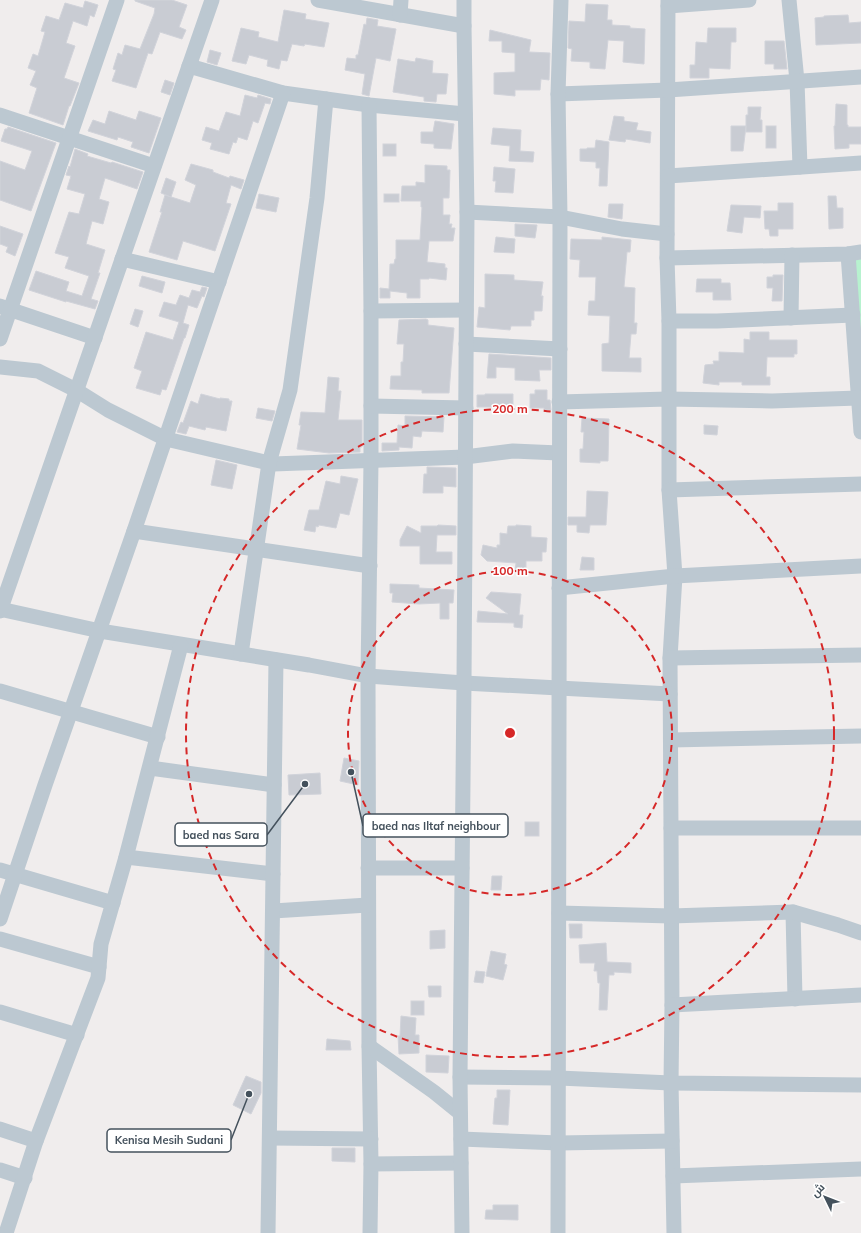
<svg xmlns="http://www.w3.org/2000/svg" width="861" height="1233" viewBox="0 0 861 1233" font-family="Mulish,Cairo,sans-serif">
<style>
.green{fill:#b7f2cf}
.building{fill:#c9ccd3;stroke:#d1d3da}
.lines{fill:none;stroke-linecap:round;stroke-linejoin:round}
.minor{stroke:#bcc8d1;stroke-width:15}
.ring{fill:none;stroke:#d62828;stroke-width:2;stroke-dasharray:7 5}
.centre{fill:#d62828;stroke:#fff;stroke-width:2}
.ring-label{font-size:12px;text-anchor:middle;font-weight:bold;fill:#d62828;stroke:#fff;stroke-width:3;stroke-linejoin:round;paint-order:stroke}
.leader{fill:none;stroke:#44515c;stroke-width:1.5}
.callout-dot{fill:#44515c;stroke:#fff;stroke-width:1.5}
.callout{fill:#fff;stroke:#44515c;stroke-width:1.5}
.callout-label{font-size:11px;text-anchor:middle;font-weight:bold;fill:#44515c}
</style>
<rect width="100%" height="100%" fill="#f0eded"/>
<!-- green -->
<path class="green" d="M861,259V403L849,261Z"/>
<!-- building -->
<g class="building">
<path d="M135,0H172L187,5L179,27L186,30L182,39L160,32L152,54L148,53L136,88L112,81L116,70L113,69L118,53L122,55L125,45L140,49L154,14L155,8L135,1Z"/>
<path d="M85,1L98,5L94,17L90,15L87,26L73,21L66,43L75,46L64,78L79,83L70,106H69L63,125L29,113L37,88L30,85L36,71L28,68L33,54L38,56L45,32L41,31L46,16L59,20L65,3L83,8Z"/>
<path d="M586,4L608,5L607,20H612V25L630,26V28L645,29L644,64L623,62L624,41L608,40L605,69L590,68V62L571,61L572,49L568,48L569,21L585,22Z"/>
<path d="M284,10L306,14L305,19L329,23L324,47L305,44L304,46L292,44L287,61L281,60L279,69L267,66L268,60L249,55L246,64L232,61L241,28L259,32L258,37L278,42Z"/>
<path d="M848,15L849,23L861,22V43L816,45L815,18L824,17V16Z"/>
<path d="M367,18L378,20L377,26L396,29L390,61L376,58L369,96L362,94L365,74L345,70L347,58L356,59V55H358L364,24L366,25Z"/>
<path d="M708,28H736V42H731L730,69L709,68V78H690V65H695L696,42L707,43Z"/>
<path d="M490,30L531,40L529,52L550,53L549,80L541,79L540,90H515V96L494,94V73L515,72V53L502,52V41H489Z"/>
<path d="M765,41H784L787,69H774V64H765Z"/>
<path d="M210,50L221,53L217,65L207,62Z"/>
<path d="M416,58L433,61L432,73L448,74L446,94H437L436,102L424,101V97L393,92L398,59L415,62Z"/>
<path d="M165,80L174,83L170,95L161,92Z"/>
<path d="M245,95L257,98L258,95L271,99L270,104L265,103L258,123L253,121L247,140L238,137L236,143L233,142L229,154L210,149L212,143L202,140L206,127L219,131L226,112L240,116Z"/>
<path d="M836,104L847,105V125H848V127H861V144H849V148L835,149L834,126H835Z"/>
<path d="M748,107H761L760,120H762V132H746V115H748Z"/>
<path d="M109,111L136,120L139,111L161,118L149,153L131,147L133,142L118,137L117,140L88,131L93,120L105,124Z"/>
<path d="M614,116L624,117V121L638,123L636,130L651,132L650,143L626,139L625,142L609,140Z"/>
<path d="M435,121L454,124L451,149L434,148V144L421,143V132H433Z"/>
<path d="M731,126H746L743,151H731Z"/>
<rect x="766" y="126" width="10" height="22"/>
<path d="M8,127L56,143L31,211L0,200V161L25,170L32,151L1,141L5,129H7Z"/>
<path d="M493,128L521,130L520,151L534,152L533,162L509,161L510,146L491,144Z"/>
<path d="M596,140L609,142L607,186H599L600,168H596V162L580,161V149H587V148H595Z"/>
<rect x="383" y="144" width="13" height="12"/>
<path d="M75,149L88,154L87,156L111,163L112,162L143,172L137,189L105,178L99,199L109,202L103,224L92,221L86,244L105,250L98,273H100L91,299L98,301L95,309L66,301V302L29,290L36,271L69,282L66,291L82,296L89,276L65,268L69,257L55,253L69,212L79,214L85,194L67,189L71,176L66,175L69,166L70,167Z"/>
<path d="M191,164L213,170V172L229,178L230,176L244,180L241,189L231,185L226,203L231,204L215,251L183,241L177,260L149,252L162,212H160L165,195L190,203L196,185L185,180Z"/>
<path d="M425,165L447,166V170H450L449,198H443V215H450L449,224H452L451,228H455L453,241H429L427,262L445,264V268H447L446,280L429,278V279H420V298H407V293L390,291V298H380V288L389,289L390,264H394L395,259H396V240H420L422,207H421V201H401L402,186H416V182L425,183Z"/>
<path d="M494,167L515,169L513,193L495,192L496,181H493Z"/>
<path d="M166,178L176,182L171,197L161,193Z"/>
<path d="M259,194L279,198L276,212L256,208Z"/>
<rect x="384" y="194" width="15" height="8"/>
<path d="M828,196H836L837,208H843V228L829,229Z"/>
<path d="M778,203H793V229H778V236H770L769,229H765L764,211H778Z"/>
<path d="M609,204H623L622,219L608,217Z"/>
<path d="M731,205L761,206L760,218L744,217L742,233L727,231Z"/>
<path d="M515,224L537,225L535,238L515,236Z"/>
<path d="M0,226L23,234L15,256L6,252L8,247L0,244Z"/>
<path d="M496,237L515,239L514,253L494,252Z"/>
<path d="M602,237L631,240L630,252H627L624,287L635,288L634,323H637L636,334H631L629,358H641V372L602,371V344L609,343L610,316L588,315L589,301H595L596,277H579L580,260L570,259L571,239L602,240Z"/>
<path d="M485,274L514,275V280L543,282L541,296H543L542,311H534V320H531V326H511L510,330L477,327L479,307L485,308Z"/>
<path d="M773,275H783L782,301H772L773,288H767V277H773Z"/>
<path d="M142,276L165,282L162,293L139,286Z"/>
<path d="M697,279H721V283H730L731,300H713V292H696Z"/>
<path d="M202,287L207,288L204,297L202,296L197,308L188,305L183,323L189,325L185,338H184L166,390L162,389L160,395L136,388L142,371L134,368L146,332L173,340L179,322L159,316L164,302L176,305L180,295L189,298L192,290L200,292Z"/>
<path d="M135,309L143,311L138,327L130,324Z"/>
<path d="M426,319L428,320V325L454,328L449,393H422V390L390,389L391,376H401V362H403L404,344H397L399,320Z"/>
<path d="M750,332H769V340H797V354H794V357H767L766,377H770V385H742V382H719V385L703,383L705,365L714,364L713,361H719V352L744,353V339L750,340Z"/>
<path d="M489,354L551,358V370H539L540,381L515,380V368L496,367V378H487Z"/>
<path d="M328,377L339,378L338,391H341L338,420H362V447H360V452L329,453L297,449L301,425H299L301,412L325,413Z"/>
<path d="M535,390H547V400H550L551,410H544V408H530V394H535Z"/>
<path d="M201,394L220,399V398L229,399V401H232L226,431L206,427L205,430L189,426L186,434L177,432L181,422L183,423L191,401L198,404Z"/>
<path d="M485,394H513V407H477V395H485Z"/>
<path d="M258,408L275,411L272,421L256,418Z"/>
<path d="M405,416L444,417L443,432L422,431L421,437L413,436L412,448L399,447V450L382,451V443H397L398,425L405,426Z"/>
<path d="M582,418L609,419L608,461H600V463L580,462V449H583L584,432H581Z"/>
<path d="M704,425L718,426L717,435L704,434Z"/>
<path d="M216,460L237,465L232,489L211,485Z"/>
<path d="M427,467L456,468V487L443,486V493H423L424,474H427Z"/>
<path d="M341,476L358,479L349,515L340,513L336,528L319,525L318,527L316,526L315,532L304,530L309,510H319L326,481L340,484Z"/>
<path d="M587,491L608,492L606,525H590L589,533L577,532V525H568V517H586Z"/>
<path d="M438,525L456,526V535H437L436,552H452V564H420V546H400V540L407,526L421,533V526H437Z"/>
<path d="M516,525L531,526V537L547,538L546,552H542V561H526V571H515L516,563L487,561L481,555L483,545L497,548V545H500V533L507,534L508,526H516Z"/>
<path d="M582,557L594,558V570H580Z"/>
<path d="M390,584L419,585V588L454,590L453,603H449V619H440V603L419,604L392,602L393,593H390Z"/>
<path d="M491,592L521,594L519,615H523L522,628L514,627V623L477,622L478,611L508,614L486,598Z"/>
<path d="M344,758L359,761L358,785L340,781Z"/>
<path d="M320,773L321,794L289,795L288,775Z"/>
<rect x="525" y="822" width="14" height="14"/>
<path d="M492,876H502L501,890H491Z"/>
<path d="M569,924H582V938H570Z"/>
<path d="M445,930V948L430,949V931Z"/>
<path d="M606,943L607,962L631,963V973L614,972V975H609L607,1010H599L600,983H598L597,971H594L595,963H580L579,945Z"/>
<path d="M491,951L506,954L504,964L507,965L503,980L486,976Z"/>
<path d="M476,971L485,972L483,983L474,982Z"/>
<path d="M428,986H441V997H429Z"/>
<rect x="411" y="1001" width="13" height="14"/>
<path d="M401,1016L416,1018L415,1035H419V1053L399,1054L398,1036H400Z"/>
<path d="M327,1039L350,1041L351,1050H326Z"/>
<path d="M426,1055L449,1056L448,1073L426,1072Z"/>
<path d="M246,1076L261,1082V1093L251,1114L233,1105Z"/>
<path d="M497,1090H510L508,1125L493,1124L495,1098H497Z"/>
<path d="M332,1148H355V1162L332,1161Z"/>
<path d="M493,1205H518V1220L485,1219L486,1210H493Z"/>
</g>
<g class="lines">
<!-- minor -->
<g class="minor">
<path d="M318,0L464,26"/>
<path d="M668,0L667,258L669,321V490L675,576L670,658L672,1005L671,1083L674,1233"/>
<path d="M789,0L797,81L800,167"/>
<path d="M668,6L749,0"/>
<path d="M400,15L401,0"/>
<path d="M189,66L283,93L369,105L465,114"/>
<path d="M558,94L668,90L861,77"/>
<path d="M369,105L371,311V461L368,676L369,1046L371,1164L370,1233"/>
<path d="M0,115L154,166"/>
<path d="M668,176L861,163"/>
<path d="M467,212L560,217L622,229L667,234"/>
<path d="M848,254L861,432"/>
<path d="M667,258L848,254L861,252"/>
<path d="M122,259L219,282"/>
<path d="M0,306L95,338"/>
<path d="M371,311L466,310"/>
<path d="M791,318L792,255"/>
<path d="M669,321H717L853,315"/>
<path d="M0,339L117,0"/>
<path d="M466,344L560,349"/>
<path d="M0,367L38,371L76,390L108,410L166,439L273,464L465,457L513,451L559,453"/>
<path d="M559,402L668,399L772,401L858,398"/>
<path d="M371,406L466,408"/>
<path d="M669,490L861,484"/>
<path d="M134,531L370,566"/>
<path d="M559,588L675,576L861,566"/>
<path d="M0,609L100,631L309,665L368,676L464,683L670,694"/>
<path d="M0,611L212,0"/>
<path d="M241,654L269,463L290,390L317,198L326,99"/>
<path d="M670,658L861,655"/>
<path d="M0,691L158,737"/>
<path d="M671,740L861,736"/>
<path d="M150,768L274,785"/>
<path d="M671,828H861"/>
<path d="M126,857L273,874"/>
<path d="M368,868H462"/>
<path d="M0,870L113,903"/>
<path d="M273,911L368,905"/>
<path d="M793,912L795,999"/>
<path d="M559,913L671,916L793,912L838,925L861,933"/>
<path d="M0,919L45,785L134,531L283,93"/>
<path d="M0,939L99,967"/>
<path d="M672,1005L861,995"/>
<path d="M0,1012L77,1035"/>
<path d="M369,1046L434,1092L460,1113"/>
<path d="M460,1077L559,1078L671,1083L861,1085"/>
<path d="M0,1129L36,1141"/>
<path d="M270,1138L371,1139"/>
<path d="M461,1139L559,1143L672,1141"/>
<path d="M371,1164L461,1163"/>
<path d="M0,1170L25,1178"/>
<path d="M673,1176L861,1169"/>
<path d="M6,1233L36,1141L98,978L101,944L126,857L181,645"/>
<path d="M268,1233L276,660"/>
<path d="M462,1233L460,1077L464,683L467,212L464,26V0"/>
<path d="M558,1233L560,217L558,94L561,0"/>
</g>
</g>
<!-- distance rings -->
<g class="ring">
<circle cx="510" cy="733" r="162"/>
<circle cx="510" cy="733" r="324"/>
</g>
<circle cx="510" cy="733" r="6" class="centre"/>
<g class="ring-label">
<text x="510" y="413">200 m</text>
<text x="510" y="575">100 m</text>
</g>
<!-- callouts -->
<path class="leader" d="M351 772L363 826M305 784L267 835M249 1094L231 1140"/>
<g class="callout-dot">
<circle cx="351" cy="772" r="4"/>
<circle cx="305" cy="784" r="4"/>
<circle cx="249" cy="1094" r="4"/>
</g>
<g class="callout">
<rect x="363" y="814" width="145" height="23" rx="4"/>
<rect x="175" y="823" width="92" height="23" rx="4"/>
<rect x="107" y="1129" width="124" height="23" rx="4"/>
</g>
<g class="callout-label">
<text x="436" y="830">baed nas Iltaf neighbour</text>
<text x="221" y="839">baed nas Sara</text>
<text x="169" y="1144">Kenisa Mesih Sudani</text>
</g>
<!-- north arrow -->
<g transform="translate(825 1197) rotate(313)" stroke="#ffffff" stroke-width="3" paint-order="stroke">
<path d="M0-3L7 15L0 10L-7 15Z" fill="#44515c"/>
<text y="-6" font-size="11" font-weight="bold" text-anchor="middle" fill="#44515c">ش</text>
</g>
</svg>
